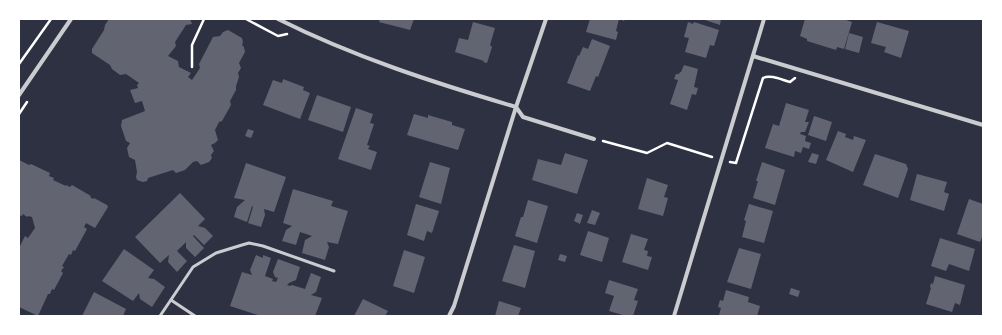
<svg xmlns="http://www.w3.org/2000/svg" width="1002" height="335" viewBox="0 0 1002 335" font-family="'Source Serif 4',serif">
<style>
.building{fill:#626471}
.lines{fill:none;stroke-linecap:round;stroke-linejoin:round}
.path{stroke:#fff;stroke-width:2.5}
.service{stroke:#caccd0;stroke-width:3}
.minor{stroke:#caccd0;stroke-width:4}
</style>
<rect width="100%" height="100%" fill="#2d3142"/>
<!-- building -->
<g class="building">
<path d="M109,19H190L192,24L186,25L175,42L176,46L168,56L178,61L179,67L191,73L188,77L192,80L200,68L199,64L213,37L220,36L223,32L228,30L242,38L243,42L242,45L244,47L245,52L239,63L241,68L238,73L239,77L236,86V90L230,101L231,105L222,121L219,122L215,130L218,140L215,143L211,145L214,151L211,155L212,158L209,162L201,165L197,161L193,162L185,170L176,173L173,170L148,178L147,181L143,182L137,180L136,177L137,172L135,160L129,157L127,148L130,143L126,141L121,126L122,120L145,111L142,101L135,103L130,90L138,88L137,85L139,83L126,74L120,75L112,69L110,65L92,53V49L104,30L105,25Z"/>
<path d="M380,19H414L410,30L379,22Z"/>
<path d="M590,19H625L624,21L619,19L616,31L618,32L616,40L586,32Z"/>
<path d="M702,19H721L720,25Z"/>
<path d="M805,19H843L852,22L844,49L837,47L836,50L807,41V39L800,36Z"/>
<path d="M473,22L495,28L490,45L492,47L487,63L483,62L484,61L455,52L459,38L468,40Z"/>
<path d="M688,22L693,24L694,22L719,30L714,46L710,45L706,58L685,52L689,38L684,37Z"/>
<path d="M877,22L909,31L901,58L884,52L886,47L871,43Z"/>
<path d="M849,33L863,37L859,53L845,49Z"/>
<path d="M592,39L610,46L598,77L596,76L590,91L567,83L578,55L579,56L583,47L588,49Z"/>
<path d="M684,65L698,69L694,87L698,88L696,95L692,94L687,110L670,104L678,80L674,79L676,74H679L680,72H681Z"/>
<path d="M283,79L304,87L303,90L310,93L300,119L263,105L273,80L282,83Z"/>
<path d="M317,95L351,107L343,132L308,120Z"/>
<path d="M786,103L809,110L805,122H809L805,132H801L800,134L806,136L805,141L811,143L809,149L803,147L801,153L795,151L794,157L765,148L773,124L779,126Z"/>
<path d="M356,108L373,114L370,123L374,124L367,145L370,146L368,149L377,152L371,170L338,159Z"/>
<path d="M414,114L428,118V115L452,122V125L465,129L458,150L407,135Z"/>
<path d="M814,116L832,122L826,141L808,135Z"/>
<path d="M248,129L254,131L251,138L245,136Z"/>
<path d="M838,131L846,134L845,137L853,140L854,136L866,140L853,172L826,160Z"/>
<path d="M565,153L588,160L577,194L532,180L538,159L561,165Z"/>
<path d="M812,153L819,155L816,164L808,162Z"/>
<path d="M875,154L906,164L908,169L898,198L863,185Z"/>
<path d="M19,160L29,165L31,164L50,173L49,176L54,178L53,180L66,186V185L70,187L72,185L91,196L90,197L93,199L94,198L107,205L108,207L95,228L86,223L84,227L87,229L75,251L73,250L71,255L69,254L62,266L64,267L61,271L63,273L54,290L52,289L50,294H48L38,316L19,307V248L25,236L28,238L35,228L32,217L28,216L27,217L23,214L22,216L19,215Z"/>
<path d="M430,162L450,168L441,204L419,197Z"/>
<path d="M762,162L785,170L775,205L753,198L758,181H756Z"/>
<path d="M246,163L286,177L274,212L264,209L265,215L261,227L248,223L253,207L252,206L247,222L234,217L237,207L245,200L234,198Z"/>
<path d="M917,174L947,182L944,192L949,194L944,211L910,200Z"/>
<path d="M647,178L668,185L664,197L668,198L663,216L638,209Z"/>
<path d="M293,189L333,201L331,206L348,211L338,244L327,242L329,247L325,260L302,253L305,240L312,236L300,232L296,245L282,241L286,230L292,226L283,223Z"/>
<path d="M180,193L205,219L198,226L205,228L213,236L204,245L194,235L193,236L204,248L195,257L186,248V242L177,251L187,261L177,272L168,262L169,255L160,263L135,237Z"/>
<path d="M969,199L983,204V235L980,242L957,234Z"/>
<path d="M528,200L548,206L537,243L515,236L521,217H523Z"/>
<path d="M416,204L439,211L432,233L427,231L424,241L407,235Z"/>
<path d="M749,204L773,211L764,243L742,237L746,221L744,220Z"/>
<path d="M592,210L600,213L595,225L587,223Z"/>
<path d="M577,213L583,215L580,224L574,221Z"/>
<path d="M588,231L609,238L602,262L580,255Z"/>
<path d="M631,234L648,239L644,250L648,251L647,256L652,257L648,270L622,262Z"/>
<path d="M940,238L975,249L969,271L949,264L946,271L931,266Z"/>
<path d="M514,245L535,251L525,288L502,281Z"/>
<path d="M739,248L761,254L751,289L727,282Z"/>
<path d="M124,249L154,270L148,278L154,279L165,287L152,307L140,299L139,293L133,301L102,281Z"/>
<path d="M404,250L425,257L414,293L393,286Z"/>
<path d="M560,254L567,256L565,262L558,260Z"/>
<path d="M256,255L263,258V255L271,258L265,276L273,279L272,281L276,282L278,278L275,277L273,272L278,259L300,267L296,280L289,283L287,285L290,286L292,285L305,289L311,273L321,277L316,292L311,295L322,298L315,316H261L230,306L242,272L252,275L250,270Z"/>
<path d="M935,276L965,285L960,305L955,303L952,312L926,304L931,288L930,287L931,283L933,284Z"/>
<path d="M609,280L638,289L634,300L638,301L633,316H626L609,311L614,296L605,293Z"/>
<path d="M791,288L800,291L798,297L789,294Z"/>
<path d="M726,290L749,297L748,302L760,306L757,316L719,315L721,308L718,307L720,300L723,301Z"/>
<path d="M94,292L126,309L123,316H82Z"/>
<path d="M363,299L388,311L385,316H354Z"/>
<path d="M499,301L521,308L518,316H495Z"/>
</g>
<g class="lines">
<!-- path -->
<g class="path">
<path d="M246,19L278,36L287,34"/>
<path d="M19,64L51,19"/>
<path d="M192,67V45L204,19"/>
<path d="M19,114L27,102"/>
<path d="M603,141L647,153L667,143L712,157"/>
<path d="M730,162L736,163L763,78C771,74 782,80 790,82L795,78"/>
</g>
<!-- service -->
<g class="service">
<path d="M171,300L195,316"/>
<path d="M160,316L193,267L216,253L242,245L249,243L263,246L334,271"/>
</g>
<!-- minor -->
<g class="minor">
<path d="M278,19C354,57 435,83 516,107L523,117L594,139"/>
<path d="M753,56L983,125"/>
<path d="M19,95L71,19"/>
<path d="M449,316L454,306L516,107L546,19"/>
<path d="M674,316L764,19"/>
</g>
</g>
<!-- border -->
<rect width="1002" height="335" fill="none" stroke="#ffffff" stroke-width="40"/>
</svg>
